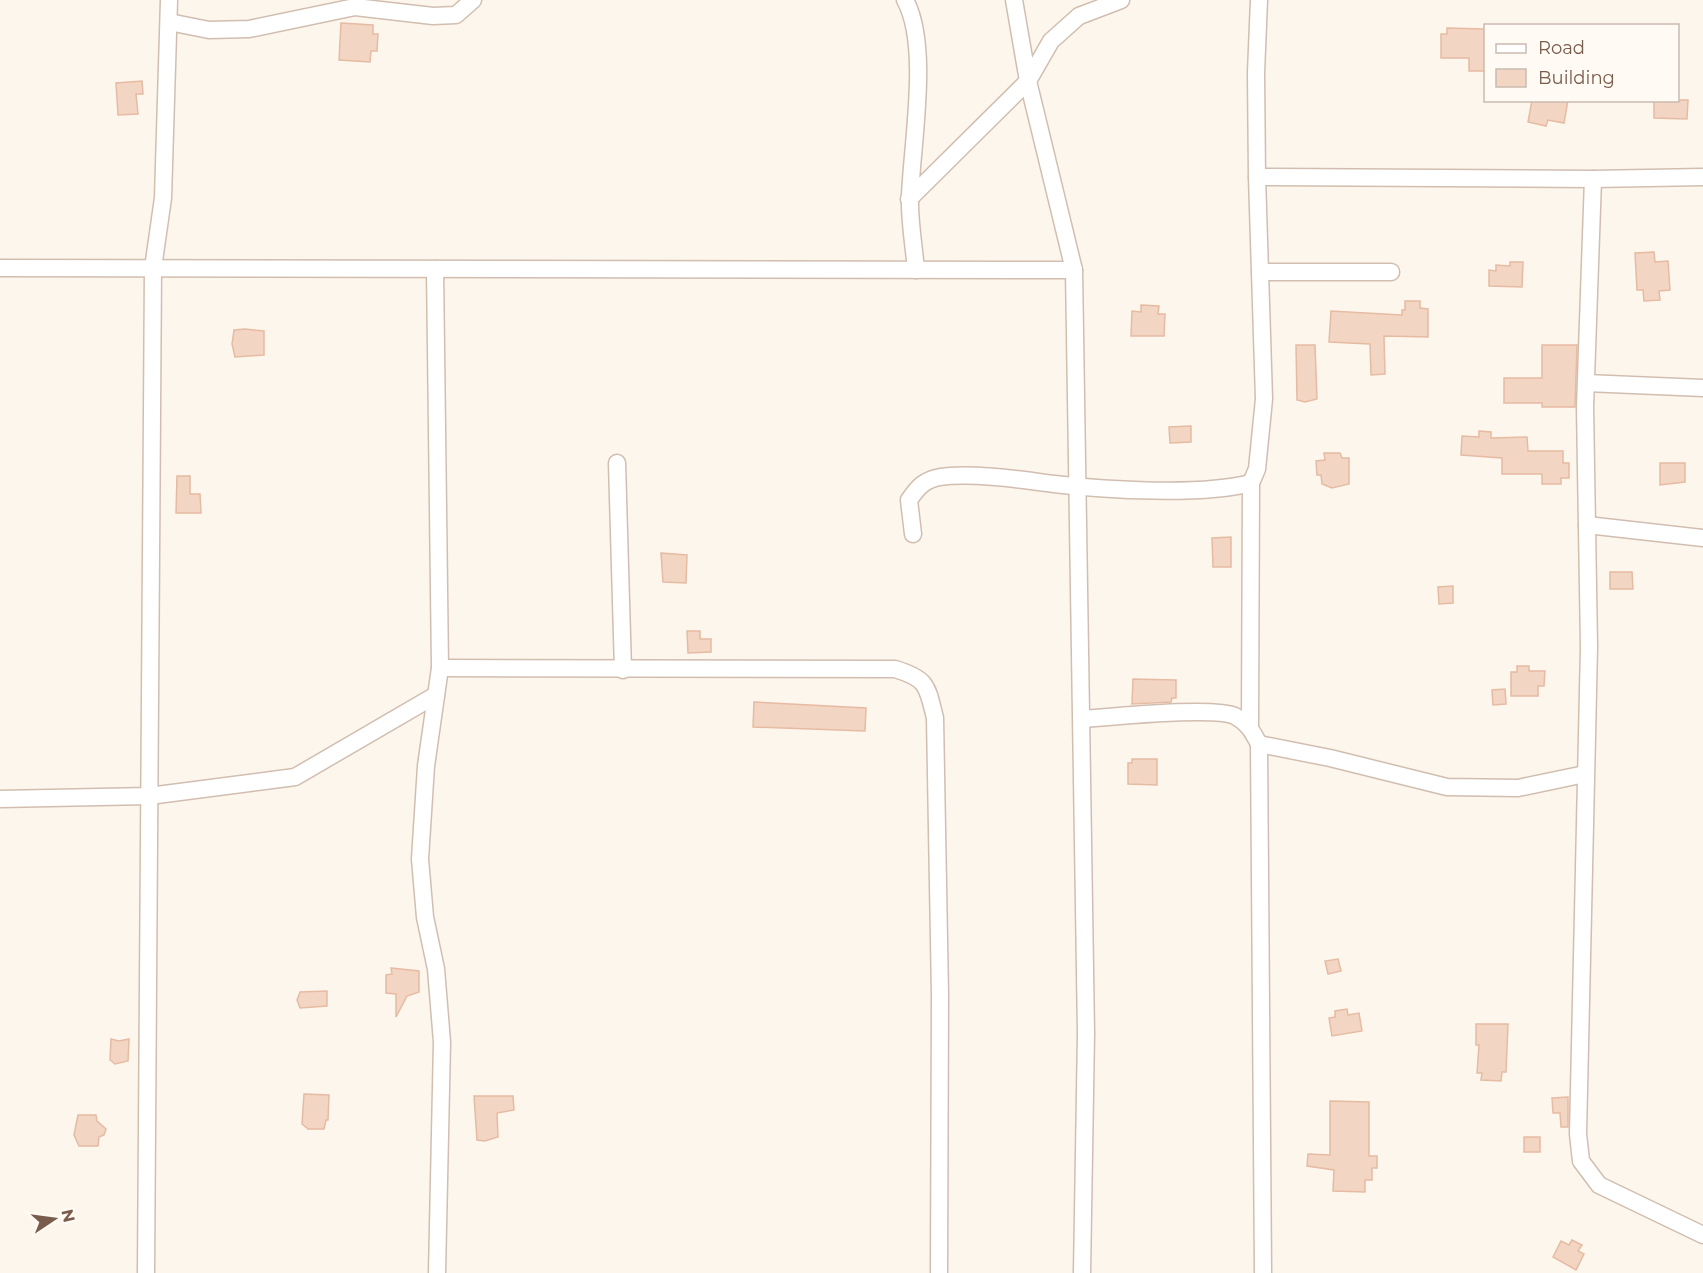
<svg xmlns="http://www.w3.org/2000/svg" width="1703" height="1273" viewBox="0 0 1703 1273" font-family="Montserrat,sans-serif">
<style>
.building{fill:#f3d5c3;stroke:#e6bba3;stroke-width:1.5}
.lines{fill:none;stroke-linecap:round;stroke-linejoin:round}
.minor-casing{stroke:#d1beb0;stroke-width:19}
.minor{stroke:#fff;stroke-width:16}
</style>
<rect width="100%" height="100%" fill="#fdf6ec"/>
<!-- building -->
<g class="building">
<path d="M341,23L373,25V34H378L377,51H371L370,62L339,60Z"/>
<path d="M1447,28L1485,29V71H1469V58H1441V34H1447Z"/>
<path d="M142,81L143,94H136L138,114L118,115L116,83Z"/>
<path d="M1532,100H1568L1564,123L1548,120L1546,126L1528,122Z"/>
<path d="M1654,100H1688L1687,119L1654,118Z"/>
<path d="M1654,252L1655,262L1668,261L1670,290L1659,291L1660,300L1644,301L1643,290H1637L1635,253Z"/>
<path d="M1510,262H1523L1522,287L1489,286V270L1496,271V265L1510,266Z"/>
<path d="M1405,301H1420V308L1428,309V337L1384,336L1385,374L1371,375L1370,344L1329,342L1331,311L1402,315V310H1405Z"/>
<path d="M1141,305L1159,306L1158,314H1165L1164,336H1131L1132,311L1141,312Z"/>
<path d="M245,329L264,331V355L235,357L232,344L234,330Z"/>
<path d="M1296,345H1315L1317,399L1305,402L1297,400Z"/>
<path d="M1542,345H1577L1575,407H1542V403H1504V378H1542Z"/>
<path d="M1191,426V442L1170,443L1169,427Z"/>
<path d="M1479,431L1491,432V438L1527,437L1528,451H1563V463H1569V478H1561V484H1542V474H1502V458L1461,455L1462,436L1479,437Z"/>
<path d="M1324,453H1340L1342,458H1349V484L1332,488L1322,484L1321,475H1317L1316,461L1325,460Z"/>
<path d="M1660,463H1685V482L1660,485Z"/>
<path d="M177,476H190V494H200L201,513H176Z"/>
<path d="M1231,537V567H1213L1212,538Z"/>
<path d="M661,553L687,555L686,583L663,582Z"/>
<path d="M1610,572H1632L1633,589H1610Z"/>
<path d="M1453,586V603L1439,604L1438,587Z"/>
<path d="M687,631H700V639H711V652L688,653Z"/>
<path d="M1517,666H1529V671H1545L1544,686H1538V696H1511V672H1517Z"/>
<path d="M1133,679L1176,680V698H1172L1171,702L1132,704Z"/>
<path d="M1505,689L1506,704L1493,705L1492,690Z"/>
<path d="M754,702L866,708L865,731L753,727Z"/>
<path d="M1132,759H1157V785L1128,784V763H1132Z"/>
<path d="M1338,959L1341,971L1328,974L1325,961Z"/>
<path d="M391,968L419,971V992L407,996L396,1017V994L386,993V975L392,974Z"/>
<path d="M327,991V1006L300,1008L297,1000L300,992Z"/>
<path d="M1347,1009L1348,1015L1359,1013L1362,1031L1332,1036L1329,1018L1335,1017V1011Z"/>
<path d="M1476,1024H1508L1506,1072H1502L1501,1081L1481,1080L1482,1073H1477L1479,1045H1476Z"/>
<path d="M111,1039L119,1041L129,1039L128,1061L115,1064L110,1060Z"/>
<path d="M304,1094L329,1095L328,1120H326L324,1129H308L302,1124Z"/>
<path d="M474,1096H513L514,1110L497,1113L498,1137L485,1141L477,1140Z"/>
<path d="M1568,1097V1127H1561L1560,1113H1553L1552,1098Z"/>
<path d="M1330,1101L1369,1102V1156H1377V1168H1372V1180H1365V1192L1333,1191L1334,1170L1307,1166L1308,1154L1330,1155Z"/>
<path d="M78,1115H96L97,1121L106,1129L104,1135L99,1137L98,1146H79L74,1135Z"/>
<rect x="1524" y="1137" width="16" height="15"/>
<path d="M1572,1240L1582,1245L1578,1251L1584,1254L1576,1270L1553,1257L1561,1241L1569,1245Z"/>
</g>
<g class="lines">
<!-- minor casing -->
<g class="minor-casing">
<g id="minor">
<path d="M905,0C930,45 912,143 910,196C909,220 914,246 916,270"/>
<path d="M1014,0L1028,81L1074,270L1086,1033L1082,1273"/>
<path d="M169,22L209,30L249,29L355,7L433,16L456,15L473,0"/>
<path d="M1257,177L1593,179L1703,177"/>
<path d="M1593,179L1585,407L1589,647L1578,1134L1581,1161L1599,1185L1703,1235"/>
<path d="M909,199L1028,81L1051,41L1079,16L1121,0"/>
<path d="M0,268L1074,270"/>
<path d="M435,269L440,668L426,766L420,859L425,917L436,969L442,1042L437,1273"/>
<path d="M1260,272H1391"/>
<path d="M1586,383L1703,388"/>
<path d="M617,463L623,670"/>
<path d="M1587,525L1703,538"/>
<path d="M913,534L909,500C918,487 924,480 940,477C970,472 1024,480 1054,484C1106,490 1201,496 1251,483"/>
<path d="M440,668L895,669C928,679 927,686 935,718L940,995L939,1273"/>
<path d="M1082,719C1111,717 1214,706 1235,716C1248,723 1252,731 1259,744L1263,1273"/>
<path d="M1250,726L1251,483L1257,469L1264,399L1257,177L1256,73L1259,0"/>
<path d="M1259,744L1330,758L1447,787L1518,788L1585,774"/>
<path d="M0,799L149,796L295,777L436,695"/>
<path d="M146,1273L153,268L163,198L169,0"/>
</g>
</g>
<!-- minor -->
<use href="#minor" class="minor"/>
</g>
<!-- legend -->
<rect x="1484" y="24" width="195" height="78" fill="#fffaf3" stroke="#cabbb1" stroke-width="1.5"/>
<rect x="1496" y="44" width="30" height="9" fill="#ffffff" stroke="#cabbb1" stroke-width="1.5"/>
<text x="1538" y="54" font-size="18" fill="#7a5c4d">Road</text>
<rect x="1496" y="69" width="30" height="18" fill="#f3d5c3" stroke="#cabbb1" stroke-width="1.5"/>
<text x="1538" y="84" font-size="18" fill="#7a5c4d">Building</text>
<!-- north arrow -->
<g transform="translate(54 1219) rotate(77)" stroke="#fffaf3" stroke-width="4.5" paint-order="stroke">
<path d="M0-4.5L10 22L0 15L-10 22Z" fill="#7a5c4d"/>
<text y="-9" font-size="16" font-weight="bold" text-anchor="middle" fill="#7a5c4d">N</text>
</g>
</svg>
